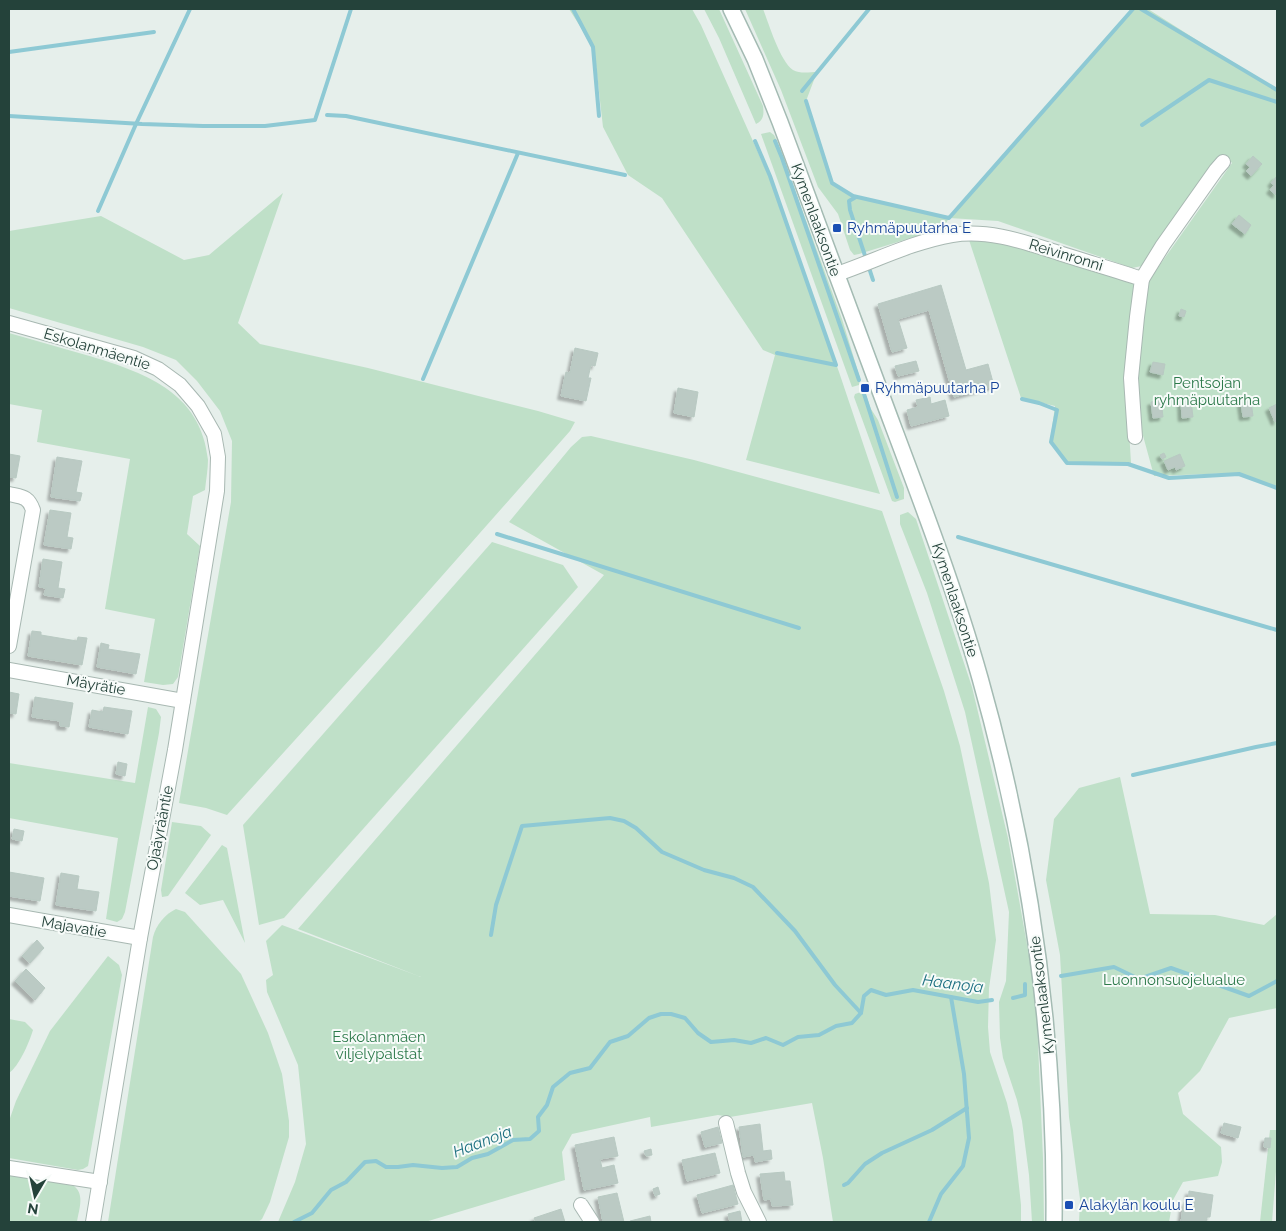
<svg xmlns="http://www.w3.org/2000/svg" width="1286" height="1231" viewBox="0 0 1286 1231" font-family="Raleway,sans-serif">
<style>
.green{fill:#bfe0c8}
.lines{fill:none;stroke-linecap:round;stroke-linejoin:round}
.stream{stroke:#8ec9d4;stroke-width:4}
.building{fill:#bbcac4;stroke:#b8c9c2;filter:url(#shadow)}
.street-casing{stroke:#a8b8b2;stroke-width:16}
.secondary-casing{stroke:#a4bbb3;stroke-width:18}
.street{stroke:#fff;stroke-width:14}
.secondary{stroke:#fff;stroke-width:15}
.transit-dot{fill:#1a4fb4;stroke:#f7fbf9;stroke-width:2}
.labels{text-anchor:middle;stroke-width:4;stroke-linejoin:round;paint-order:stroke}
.street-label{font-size:15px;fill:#24423a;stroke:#f7fbf9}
.transit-label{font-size:15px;fill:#164399;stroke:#f7fbf9;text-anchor:start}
.park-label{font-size:15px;fill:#2d7a4b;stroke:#f7fbf9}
.water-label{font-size:16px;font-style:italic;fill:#1c6f80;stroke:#f7fbf9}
</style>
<defs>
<filter id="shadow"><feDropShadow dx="-3.5" dy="3.5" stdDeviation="1" flood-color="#0004"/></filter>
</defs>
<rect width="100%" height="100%" fill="#e6efeb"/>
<!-- green -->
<g class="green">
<path d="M569,9H692L701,25L769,177L839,372L880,494L746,460L775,355L763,350L662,198L628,175L603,127L594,48Z"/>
<path d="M704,9H719L763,106C764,114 764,120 756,124L719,38Z"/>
<path d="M745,9H763C769,24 780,61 793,70C800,74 810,72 817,72L806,101L832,183L853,196L949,218L1133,9H1148L1277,91V488L1235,473L1154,476L1139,421L1136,375L1147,283L1232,163L1224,154L1207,171L1142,266L1132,268L998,221L949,218L943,228L859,254L854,255L850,250L838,214L818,187L781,90Z"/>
<path d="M770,132L774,135L777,141L842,319L860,378L859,385L852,387L761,134Z"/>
<path d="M283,193L238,323L260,344L368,368L538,411L575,422L570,431L381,645L227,815L206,808L179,803L231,502L232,441L220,411L197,381L176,360L143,347L9,308V231L101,216L184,260L209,255Z"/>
<path d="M969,240H985L1003,242L1130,279L1137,288L1126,381L1131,463L1068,462L1050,442L1055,406L1021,398Z"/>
<path d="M9,333C35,340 60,348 86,355C143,372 201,391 208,460C208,469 206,480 205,490L193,496L187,534L200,546L178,677L173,684L163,685L144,682L155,619L105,609L130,459L37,442L42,410L9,404Z"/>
<path d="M861,392H865L871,409L878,420L904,488V499L895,502L892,501L854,397L855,394Z"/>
<path d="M591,436L694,460L882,511L944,691L960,746L989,883L996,940L989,988L988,1027L990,1052L1007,1103L1013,1130L1021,1205V1222H833L823,1158L812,1103L730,1117L718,1115L651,1127L650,1117L572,1134L562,1152L565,1180L425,1222H278L295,1182L306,1144L298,1065L267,992L266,980L273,975L266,941L282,925L421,977L298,929L604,575L509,522L571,447L582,437Z"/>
<path d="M908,512L916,519L972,687L1008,838L1023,922L1033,979L1037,1021L1043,1158L1044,1222H1032L1029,1175L1022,1121L1017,1100L1003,1058L1000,1038L999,1002L1006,981L1009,912L965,712L927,593L900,524V515Z"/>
<path d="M492,542L563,565L578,587L284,918L259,925L243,825Z"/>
<path d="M148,707L156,709L161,717L159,733L125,912L122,919L117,922L106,919L118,838L9,818V763L135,783Z"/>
<path d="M1120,777L1150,914L1215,915L1264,925L1277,914V1008L1229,1018L1200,1071L1178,1093L1183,1114L1221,1147L1222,1162L1218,1176L1183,1182L1173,1200L1169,1222H1079L1080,1199L1069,1117L1060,955L1046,880L1054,819L1079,788Z"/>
<path d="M172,822L201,826L211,835L168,896L162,897L161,890Z"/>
<path d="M222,845L227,848L245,943L223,900L200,905L185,893Z"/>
<path d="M176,909L185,912L241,974L268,1033L282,1074L289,1121V1137L270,1202L262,1219L258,1222H108L153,937C156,925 165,914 176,909Z"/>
<path d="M108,956L119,965L122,975L88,1166L83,1169L78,1170L9,1158V1121L16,1101L50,1031Z"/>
<path d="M9,1019L25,1022L33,1030C29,1043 19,1066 9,1073Z"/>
<path d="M1270,1130H1277V1158L1272,1222H1260Z"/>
<path d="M9,1174L74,1186C85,1195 79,1209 77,1222H9Z"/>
</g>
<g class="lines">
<!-- stream -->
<g class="stream">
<path d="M573,9L593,47L599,116"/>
<path d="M1141,9L1277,90"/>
<path d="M9,52L154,32"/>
<path d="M802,91L869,9"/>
<path d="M806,101L832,183L853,196L949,218L1133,9"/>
<path d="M327,115L346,116L625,175"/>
<path d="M9,116L142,124L203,126H265L315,120L351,9"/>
<path d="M1142,125L1209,80L1277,102"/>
<path d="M755,141L770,176L836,365L777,353"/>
<path d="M775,141L782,158L859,380"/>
<path d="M856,197L849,201L850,210L873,280"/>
<path d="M98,211L136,124L190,9"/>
<path d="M423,379L518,153"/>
<path d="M864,394L897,497"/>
<path d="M1022,399L1039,403L1057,410L1051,442L1067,463L1128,464L1169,478L1239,474L1277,488"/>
<path d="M497,534L799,628"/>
<path d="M958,537L1277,630"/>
<path d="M1133,775L1256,747L1277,743"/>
<path d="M491,935L496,905L522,826L610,818L624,821L636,828L662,852L704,870L734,878L753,887L795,931L835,985L861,1013"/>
<path d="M1061,976L1114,967L1139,979L1171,968L1249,996L1277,981"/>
<path d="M1013,998L1025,995V984"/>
<path d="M844,1185L848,1183L865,1164L882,1153L932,1130L967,1108"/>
<path d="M294,1222L312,1213L331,1190L346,1182L365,1162L376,1161L386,1167H398L413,1165L442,1168L457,1167L472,1158L488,1154L513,1140L530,1139L539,1131L538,1117L547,1105L553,1087L570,1073L590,1068L610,1042L628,1036L649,1018L661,1014H671L685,1018L698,1033L711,1042L734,1040L751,1043L766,1038L783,1045L798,1037L819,1035L836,1026L852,1023L861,1013L864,996L871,990L886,995L913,990L978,1002L992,1000"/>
<path d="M929,1222L941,1194L963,1166L969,1138L964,1074L951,997"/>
</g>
</g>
<!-- building -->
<g class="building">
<path d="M1253,156L1262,164L1251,176L1246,171L1250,167L1246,164Z"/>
<path d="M1277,176V194L1276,195L1270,190L1274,185L1271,183Z"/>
<path d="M1239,215L1251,225L1245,234L1232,224Z"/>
<path d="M941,285L966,370L988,364L994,386L954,397L929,310L898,319L907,348L892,352L878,304Z"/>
<path d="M1181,309L1186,311L1184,317L1179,316Z"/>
<path d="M575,348L598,353L595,366L591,365L588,378H591L586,401L561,396L566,372L570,373Z"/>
<path d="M916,361L919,371L898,376L895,366Z"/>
<path d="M1153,362L1165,364L1163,375L1150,372Z"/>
<path d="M678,388L698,392L694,417L674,413Z"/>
<path d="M930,397L931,404L945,400L949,416L911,426L907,410L918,407L916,400Z"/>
<path d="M1161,400L1163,417L1153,418L1151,402Z"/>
<path d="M1191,401L1193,417L1182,418L1181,402Z"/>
<path d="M1251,401L1253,416L1243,417L1241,403Z"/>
<path d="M1277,404V421L1275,422L1269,408Z"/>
<path d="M1164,453L1166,457L1162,459L1160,455Z"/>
<path d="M9,454L20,456L16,478L9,477Z"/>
<path d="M1180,454L1185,466L1176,470L1175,467L1168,470L1164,461Z"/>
<path d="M57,457L82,461L76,492L82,493L80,501L51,497Z"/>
<path d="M50,510L71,513L67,537L73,538L71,549L44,545Z"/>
<path d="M43,559L62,562L58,588L65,589L63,598L44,595L46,588L39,587Z"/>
<path d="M32,631L41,632V635L77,641L78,637L87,638L82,665L28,656Z"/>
<path d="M101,643L109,645L108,649L140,654L136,674L97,667Z"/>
<path d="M9,692L19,694L16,714L9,713Z"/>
<path d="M35,697L73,703L69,727L60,726V721L32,717Z"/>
<path d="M104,707L132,711L128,734L89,727L92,710L103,712Z"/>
<path d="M118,762L127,764L125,776L116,774Z"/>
<path d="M14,829L24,831L22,841L12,839Z"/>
<path d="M9,872L44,878L40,901L9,896Z"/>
<path d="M61,873L79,876L77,889L99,892L96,911L56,905Z"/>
<path d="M37,940L44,948L30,963L22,956Z"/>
<path d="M26,969L45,988L35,1000L15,981Z"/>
<path d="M1224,1123L1241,1127L1238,1138L1221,1133Z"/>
<path d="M760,1124L763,1151L771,1150L772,1159L755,1162L754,1155L743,1157L739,1127Z"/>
<path d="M718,1127L722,1143L705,1147L701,1132Z"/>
<path d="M614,1137L618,1156L600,1159L602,1168L614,1165L618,1183L584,1190L575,1145Z"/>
<path d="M1265,1138H1271L1270,1148L1264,1147Z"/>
<path d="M651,1149L652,1155L646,1156L644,1151Z"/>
<path d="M715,1153L720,1173L687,1181L682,1160Z"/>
<path d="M784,1172L785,1181H790L793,1205L772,1206L771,1199L764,1200L760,1174Z"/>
<path d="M733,1185L738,1204L702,1213L697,1195Z"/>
<path d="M658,1187L660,1194L655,1196L653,1189Z"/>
<path d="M1189,1191L1213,1195L1210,1217H1207L1206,1222H1181L1184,1202L1188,1203Z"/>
<path d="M617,1193L624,1222H603L598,1197Z"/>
<path d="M561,1209L565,1222H536L534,1218Z"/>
<path d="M740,1211L742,1222H730L728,1214Z"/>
<path d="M650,1216L651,1222H631L630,1221Z"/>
</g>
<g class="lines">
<!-- street casing -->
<g class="street-casing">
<g id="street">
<path d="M837,274C875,261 912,242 952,235C989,229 1024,242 1059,253C1087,262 1115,270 1142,279L1137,317L1131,378L1135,437"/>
<path d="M1142,279L1163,245L1216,170L1223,162"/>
<path d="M9,323L134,358L158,369L180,385L198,406L214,434L218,457L217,491L175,750L140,938L93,1222"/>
<path d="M9,494C22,497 28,496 33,510L9,646"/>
<path d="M9,670L183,701"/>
<path d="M9,915L140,938"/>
<path d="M726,1123L738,1173L744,1192L759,1222"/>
<path d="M9,1168L100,1182"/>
<path d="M581,1205L592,1222"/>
</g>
</g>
<!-- secondary casing -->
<g class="secondary-casing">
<path id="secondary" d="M731,9L755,59L780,122C816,220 853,319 890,418C922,503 955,590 980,678C1030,855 1056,1038 1054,1222"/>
</g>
<!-- street -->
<use href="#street" class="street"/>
<!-- secondary -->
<use href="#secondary" class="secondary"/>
</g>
<!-- markers -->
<g class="transit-dot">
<rect x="832" y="223" width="10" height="10" rx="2.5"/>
<rect x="860" y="383" width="10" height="10" rx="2.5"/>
<rect x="1064" y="1200" width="10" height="10" rx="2.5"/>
</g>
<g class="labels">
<!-- street labels -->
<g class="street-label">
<text transform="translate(816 220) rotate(70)" y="5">Kymenlaaksontie</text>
<text transform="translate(1066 255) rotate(17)" y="5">Reivinronni</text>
<text transform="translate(97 349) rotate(17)" y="5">Eskolanmäentie</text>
<text transform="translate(955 600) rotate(72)" y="5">Kymenlaaksontie</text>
<text transform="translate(96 685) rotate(10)" y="5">Mäyrätie</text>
<text transform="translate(160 828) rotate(-79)" y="5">Ojaäyrääntie</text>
<text transform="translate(74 927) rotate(10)" y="5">Majavatie</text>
<text transform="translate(1042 995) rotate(-97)" y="5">Kymenlaaksontie</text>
</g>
<!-- transit labels -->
<g class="transit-label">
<text x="847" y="233">Ryhmäpuutarha E</text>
<text x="875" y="393">Ryhmäpuutarha P</text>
<text x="1079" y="1210">Alakylän koulu E</text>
</g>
<!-- park labels -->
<g class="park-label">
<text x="1207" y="388">Pentsojan<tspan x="1207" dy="17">ryhmäpuutarha</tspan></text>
<text x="1174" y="985">Luonnonsuojelualue</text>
<text x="379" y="1042">Eskolanmäen<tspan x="379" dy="17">viljelypalstat</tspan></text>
</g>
<!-- water labels -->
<g class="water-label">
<text transform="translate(953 983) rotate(7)" y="6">Haanoja</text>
<text transform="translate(482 1141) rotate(-21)" y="6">Haanoja</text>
</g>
</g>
<!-- border -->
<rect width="1286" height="1231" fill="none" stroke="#24423a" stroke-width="20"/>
<!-- north arrow -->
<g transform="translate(35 1196) rotate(189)" stroke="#f7fbf9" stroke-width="4" paint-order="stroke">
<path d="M0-4L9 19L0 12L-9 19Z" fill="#24423a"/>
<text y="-8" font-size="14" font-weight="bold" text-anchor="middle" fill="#24423a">N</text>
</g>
</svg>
